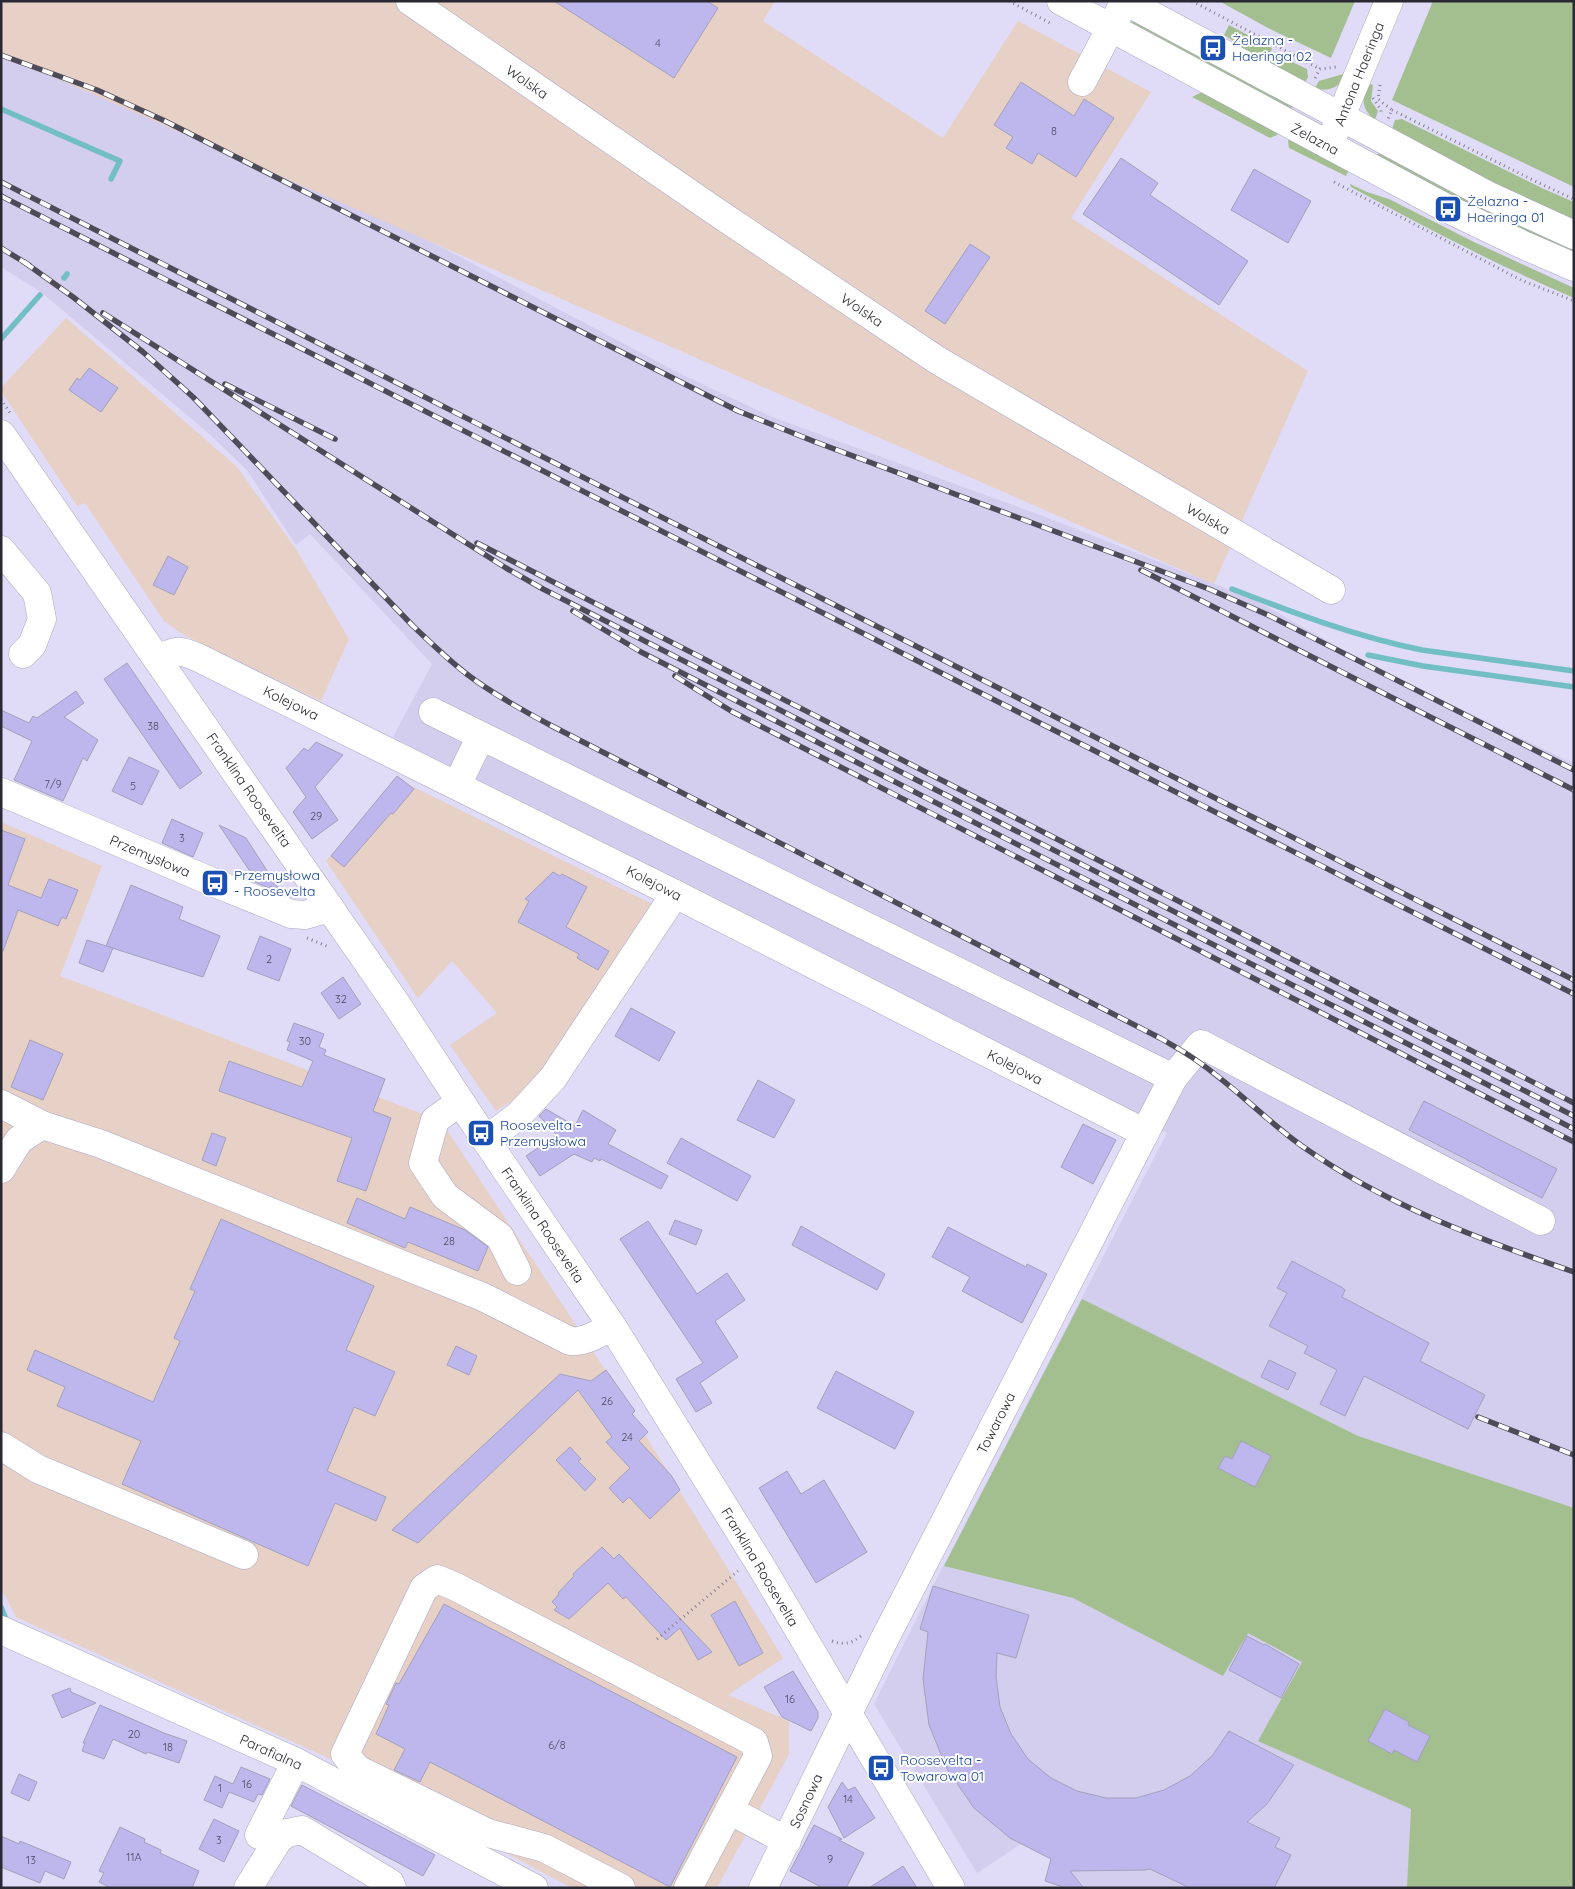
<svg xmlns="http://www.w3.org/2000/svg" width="1575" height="1889" viewBox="0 0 1575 1889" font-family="Quicksand,sans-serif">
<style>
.built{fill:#d3cdee}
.industrial{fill:#e7d0c5}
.green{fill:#a3bf90}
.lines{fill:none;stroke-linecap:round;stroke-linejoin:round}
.stream{stroke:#71bec5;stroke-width:5.5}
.building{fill:#beb7ee;stroke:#a3a0ba}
.minor-casing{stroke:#aca7c1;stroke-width:29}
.path{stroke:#858294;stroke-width:3;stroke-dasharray:1 4;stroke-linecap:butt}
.minor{stroke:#fff;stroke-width:28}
.rail-casing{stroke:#4e4b59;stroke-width:5.5}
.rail{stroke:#fff;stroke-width:4;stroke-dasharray:11;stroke-linecap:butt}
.labels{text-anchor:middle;stroke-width:4;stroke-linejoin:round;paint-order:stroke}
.number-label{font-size:11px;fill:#4f4c61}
.transit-label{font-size:14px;fill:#164399;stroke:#fff;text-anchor:start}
.street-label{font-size:14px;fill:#2a2832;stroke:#fff}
</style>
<rect width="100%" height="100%" fill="#e0dbf6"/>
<!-- built -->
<path class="built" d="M1,36L168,110L443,248L681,374L772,417L1048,518L1255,600L1336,646L1446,702L1574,764V1888H1086L1079,1880L1048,1870L1052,1860L1021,1844L977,1873L874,1704L933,1586L1167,1133L829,959L584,838L393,737L432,664L310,534L296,545L247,470L206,431L41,292L1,267Z"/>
<!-- industrial -->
<g class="industrial">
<path d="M1,1H775L763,21L943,138L1018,21L1151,92L1071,218L1308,371L1214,584L1,54Z"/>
<path d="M66,318L237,467L296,549L349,639L321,701L184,635L164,621L85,503L77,506L1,391V388Z"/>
<path d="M397,779L654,905L529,1090L496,1111L450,1045L497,1013L452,961L418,998L326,861Z"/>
<path d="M1,822L102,866L60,976L441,1121L595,1354L783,1658L728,1695L789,1721V1754L717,1888H572L322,1755L16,1617L1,1588Z"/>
</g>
<!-- green -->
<g class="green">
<path d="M1219,1H1355L1331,58L1268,28Z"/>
<path d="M1433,1H1574V187L1392,100Z"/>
<path d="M1133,21L1293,106L1289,113L1130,23Z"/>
<path d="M1229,25L1272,48L1271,52L1307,69L1308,77L1305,83L1233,45L1235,42L1224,35Z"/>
<path d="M1343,74L1348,75C1340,86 1329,93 1315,88L1319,81Z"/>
<path d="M1367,83L1373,85L1371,101L1378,111L1375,120C1361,109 1362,98 1367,83Z"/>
<path d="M1206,92L1280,131L1277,135L1270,138L1192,97L1200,93Z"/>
<path d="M1402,119L1544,189L1574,202V220C1511,193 1452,161 1392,129L1395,120Z"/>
<path d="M1290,136L1350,168L1346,176L1289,148L1288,141Z"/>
<path d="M1379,152L1574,247V257L1375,159Z"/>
<path d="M1350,184L1367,192L1389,199L1474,242L1574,288V298C1497,265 1424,227 1351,187Z"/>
<path d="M1082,1299L1358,1436L1574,1508V1888H1407L1411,1809L1258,1741L1302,1662L1248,1633L1223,1676L1073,1598L944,1566Z"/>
</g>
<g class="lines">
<!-- stream -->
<g class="stream">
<path d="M1,109L120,161L111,179"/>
<path d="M64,278L67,274"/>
<path d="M1,339L40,295"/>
<path d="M1232,589C1294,613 1357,637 1422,650L1574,671"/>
<path d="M1368,655L1423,666L1574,687"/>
<path d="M1,1607L6,1619"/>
</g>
</g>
<!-- building -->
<g class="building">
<path d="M554,1H707L718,8L674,78Z"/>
<path d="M1021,82L1074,116L1084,99L1114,118L1076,177L1038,153L1032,164L1006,148L1013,137L994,125Z"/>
<path d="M1121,158L1158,183L1150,195L1248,261L1219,305L1083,214Z"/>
<path d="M1254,169L1311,201L1288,243L1231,210Z"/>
<path d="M970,244L990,257L945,324L925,311Z"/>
<path d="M89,368L118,388L101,412L69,390L77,378L80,380Z"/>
<path d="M168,556L188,567L174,595L153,585Z"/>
<path d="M127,663L202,773L180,789L104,679Z"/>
<path d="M76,691L84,703L64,717L98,740L87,761L83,758L63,801L14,780L32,741L1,726V710L29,723L33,716L37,718Z"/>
<path d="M316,742L343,755L315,787L338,820L312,839L293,812L306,797L286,768L304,748L308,751Z"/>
<path d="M129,757L159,771L142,805L112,791Z"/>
<path d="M397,776L414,789L393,814L391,813L344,867L331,856Z"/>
<path d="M172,819L203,833L193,857L162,843Z"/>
<path d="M219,825L246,838L282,894L271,886L269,888L255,882L258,876L249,870Z"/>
<path d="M1,830L25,839L8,885L41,898L49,879L78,890L66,919L62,917L58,926L18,910L3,951H1Z"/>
<path d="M553,872L560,876L562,874L587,887L566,927L609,951L598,970L577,958L579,954L518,922L529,901L525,899Z"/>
<path d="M131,885L183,907L179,919L220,936L203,977L106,946Z"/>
<path d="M260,936L291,949L279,981L247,969Z"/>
<path d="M87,940L113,948L103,972L79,963Z"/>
<path d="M343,977L361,1004L339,1019L321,993Z"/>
<path d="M631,1008L675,1032L659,1061L615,1036Z"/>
<path d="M294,1023L324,1034L319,1047L326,1050L324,1055L385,1079L373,1111L391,1118L366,1191L337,1181L352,1138L219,1091L229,1061L302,1087L313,1061L287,1050L290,1042L287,1041Z"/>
<path d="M30,1040L63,1054L43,1100L11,1087Z"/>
<path d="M758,1080L795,1100L774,1138L737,1120Z"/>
<path d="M1424,1101L1557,1169L1542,1198L1409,1130Z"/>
<path d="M546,1109L575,1126L583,1110L616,1130L608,1144L668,1176L661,1189L601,1159L600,1161L594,1158L592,1162L574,1154L540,1176L526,1156L557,1135L539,1116Z"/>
<path d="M1083,1124L1116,1140L1093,1184L1061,1167Z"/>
<path d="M212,1133L226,1138L216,1166L202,1160Z"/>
<path d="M681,1138L751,1176L737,1201L667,1163Z"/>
<path d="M357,1198L405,1219L410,1207L465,1230L488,1247L478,1271L408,1242L405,1248L347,1223Z"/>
<path d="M221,1219L374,1286L346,1350L395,1372L375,1416L354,1407L327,1471L386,1497L376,1521L335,1503L308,1566L122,1484L141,1441L57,1406L65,1387L27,1370L35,1350L153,1402L180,1341L174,1338L195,1291L190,1289Z"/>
<path d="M675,1220L702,1230L696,1245L669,1234Z"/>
<path d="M648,1221L697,1294L727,1273L745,1300L715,1321L738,1357L700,1383L712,1403L696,1412L676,1379L703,1363L620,1239Z"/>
<path d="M801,1226L885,1274L877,1290L792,1245Z"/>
<path d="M948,1227L1026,1267L1027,1264L1047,1274L1022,1323L962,1291L970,1277L932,1257Z"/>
<path d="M1292,1261L1343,1288L1345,1290L1342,1297L1429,1343L1420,1361L1485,1395L1468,1429L1364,1376L1345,1416L1320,1404L1337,1370L1304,1353L1308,1346L1269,1326L1287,1293L1277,1288Z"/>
<path d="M456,1346L477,1356L469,1375L447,1365Z"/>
<path d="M1269,1360L1296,1373L1288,1390L1261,1377Z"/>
<path d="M606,1370L635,1411L632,1414L648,1432L639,1441L671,1475L680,1490L650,1519L629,1497L623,1503L609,1488L630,1468L606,1442L612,1437L578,1390L418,1543L392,1530L560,1374L591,1381Z"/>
<path d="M836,1371L914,1412L895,1449L817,1408Z"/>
<path d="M1241,1441L1271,1456L1255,1487L1218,1468L1225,1456L1232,1459Z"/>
<path d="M570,1447L581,1459L578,1461L596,1479L585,1491L556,1460Z"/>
<path d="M787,1471L801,1494L824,1480L867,1552L816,1583L759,1488Z"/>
<path d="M602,1547L614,1559L619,1554L712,1652L698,1660L680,1628L666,1640L626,1597L623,1599L608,1583L569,1619L554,1610L557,1607L552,1602L559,1594L558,1593L574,1576L573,1574Z"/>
<path d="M933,1586L1029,1615L1016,1658L997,1653L996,1677L1000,1707L1011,1734L1028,1759L1051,1778L1077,1791L1106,1798H1136L1164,1790L1190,1776L1212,1756L1229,1731L1294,1765L1267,1804L1247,1822L1280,1838L1275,1847L1291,1855L1274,1888H1190L1150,1869L1145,1870L1070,1871L1084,1888H1066L1045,1881L1051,1859L1010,1838L974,1808L947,1769L929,1725L923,1679L928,1632L920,1629Z"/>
<path d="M735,1601L763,1653L739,1666L711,1615Z"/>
<path d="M444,1604L737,1757L670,1887L430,1762L420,1782L394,1770L405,1749L376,1734L389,1705L386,1704L396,1683L399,1684Z"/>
<path d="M1247,1636L1264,1645L1265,1644L1299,1664L1281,1698L1229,1670Z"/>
<path d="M793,1671L818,1712V1718L811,1731L782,1717L764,1687Z"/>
<path d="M70,1688L71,1692L96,1703L62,1718L52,1695Z"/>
<path d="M100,1705L164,1733L187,1741L179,1763L147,1752L146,1754L113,1739L104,1759L82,1751L85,1743H83Z"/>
<path d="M1385,1709L1409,1722L1408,1725L1430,1736L1417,1762L1394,1750L1392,1754L1368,1741Z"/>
<path d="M241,1767L270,1779L262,1795L258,1794L254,1802L229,1792L222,1808L204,1800L215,1776L233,1784Z"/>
<path d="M19,1774L37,1782L29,1801L11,1793Z"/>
<path d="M842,1782L848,1790L855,1787L875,1818L844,1838L828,1807Z"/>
<path d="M302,1785L435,1855L423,1876L291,1806Z"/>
<path d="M214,1819L239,1831L224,1862L199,1849Z"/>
<path d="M814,1825L842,1839L839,1840L864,1853L846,1888H823L790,1871Z"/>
<path d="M120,1827L145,1839L144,1842L161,1850L160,1853L199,1871L192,1888H111L99,1882L104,1873L99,1871Z"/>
<path d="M1,1836L19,1844L20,1841L71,1862L64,1879L45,1871L40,1883L1,1867Z"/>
<path d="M903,1866L917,1888H869Z"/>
</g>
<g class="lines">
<!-- minor casing -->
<g class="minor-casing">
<g id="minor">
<path d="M410,1L718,213L937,360L1331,590"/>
<path d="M1061,1L1448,209L1521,244L1574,267"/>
<path d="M1082,82L1125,1L1489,196L1574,235"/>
<path d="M1334,133L1389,1"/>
<path d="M1,434L395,1002L481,1133L612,1326L761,1566L951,1888"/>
<path d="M1,550L37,593L42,619L32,645L23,654"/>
<path d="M158,659C177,650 179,649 199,658L675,894L1145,1133"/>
<path d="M433,712L1173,1078L882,1644L763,1888"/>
<path d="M457,785L481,736"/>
<path d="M1,792L215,883L291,914L305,915L330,908"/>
<path d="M1173,1078L1201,1044L1541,1221"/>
<path d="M460,1102L435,1120L423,1163L445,1196L500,1237L517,1271"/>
<path d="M1,1104L42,1125L101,1144L483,1297L570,1341C584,1343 600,1333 612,1326"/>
<path d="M486,1140L519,1115L553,1078L675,894"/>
<path d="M1,1169L19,1140L42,1125"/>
<path d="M1,1446L38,1469L244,1555"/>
<path d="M1,1630L296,1762L534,1888"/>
<path d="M729,1810L787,1841"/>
<path d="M259,1835L296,1762"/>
<path d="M248,1888L278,1840L287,1833L302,1830L390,1883L392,1888"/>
<path d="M621,1888L544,1848L488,1833L357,1769L345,1754L424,1588L437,1579L456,1587L754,1742L758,1756L688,1888"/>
</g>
</g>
<!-- path -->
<g class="path">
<path d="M1009,1L1050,23"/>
<path d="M1192,1L1320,69"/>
<path d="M1315,78L1320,69L1336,67"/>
<path d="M1380,85L1378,99L1392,110L1388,119"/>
<path d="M1373,98L1381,110V114"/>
<path d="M1392,110L1545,186L1574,199"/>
<path d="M1334,182L1521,280L1574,301"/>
<path d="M1,399L10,413"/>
<path d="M307,938L329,947"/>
<path d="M657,1639L738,1571"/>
<path d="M832,1641C843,1645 851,1644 861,1636"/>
</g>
<!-- minor -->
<use href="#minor" class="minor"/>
<!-- rail casing -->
<g class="rail-casing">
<g id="rail">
<path d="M1,55L97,90L165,121L738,411L813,441L1209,589L1268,615L1574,770"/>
<path d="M1,182L1574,980"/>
<path d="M1,196L1574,994"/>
<path d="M1,248L29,265"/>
<path d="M24,262L73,297L143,352L193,397L413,626C431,643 448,660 468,675C493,694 522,710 550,725L1160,1038C1170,1044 1180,1049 1190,1056C1230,1082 1263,1118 1302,1146C1385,1205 1479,1239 1574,1272"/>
<path d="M103,313L506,568L543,589L1574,1116"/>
<path d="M225,384L335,439"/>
<path d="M477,543L1574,1103"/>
<path d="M1141,570L1574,790"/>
<path d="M573,611L641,652L1574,1129"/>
<path d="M675,676L731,711L1574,1142"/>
<path d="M1478,1417L1574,1455"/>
</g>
</g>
<!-- rail -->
<use href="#rail" class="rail"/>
</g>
<!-- icons -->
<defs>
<g id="bus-square" transform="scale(1.4375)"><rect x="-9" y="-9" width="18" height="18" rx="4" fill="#1a4fb4" stroke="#fff"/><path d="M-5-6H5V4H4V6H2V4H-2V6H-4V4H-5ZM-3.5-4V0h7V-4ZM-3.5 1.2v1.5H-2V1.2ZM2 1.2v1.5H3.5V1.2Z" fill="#fff"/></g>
</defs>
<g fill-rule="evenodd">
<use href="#bus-square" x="1213" y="48"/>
<use href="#bus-square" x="1448" y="209"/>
<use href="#bus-square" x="215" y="883"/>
<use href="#bus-square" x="481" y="1133"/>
<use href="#bus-square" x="881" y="1768"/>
</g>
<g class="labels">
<!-- number labels -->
<g class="number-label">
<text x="658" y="47">4</text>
<text x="1054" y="135">8</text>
<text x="153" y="730">38</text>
<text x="53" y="788">7/9</text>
<text x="133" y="790">5</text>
<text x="316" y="820">29</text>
<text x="182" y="842">3</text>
<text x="269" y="963">2</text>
<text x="341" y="1003">32</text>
<text x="305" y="1045">30</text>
<text x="449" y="1245">28</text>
<text x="607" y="1405">26</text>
<text x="627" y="1441">24</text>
<text x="790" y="1703">16</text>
<text x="134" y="1738">20</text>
<text x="557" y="1749">6/8</text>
<text x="168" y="1751">18</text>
<text x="247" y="1788">16</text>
<text x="220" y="1792">1</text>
<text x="848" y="1803">14</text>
<text x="219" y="1844">3</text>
<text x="134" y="1861">11A</text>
<text x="830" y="1863">9</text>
<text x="31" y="1864">13</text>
</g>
<!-- transit labels -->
<g class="transit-label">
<text x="1232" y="45">Żelazna -<tspan x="1232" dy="16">Haeringa 02</tspan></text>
<text x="1467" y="206">Żelazna -<tspan x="1467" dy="16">Haeringa 01</tspan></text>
<text x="234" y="880">Przemysłowa<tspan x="234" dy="16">- Roosevelta</tspan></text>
<text x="500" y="1130">Roosevelta -<tspan x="500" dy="16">Przemysłowa</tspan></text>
<text x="900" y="1765">Roosevelta -<tspan x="900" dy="16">Towarowa 01</tspan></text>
</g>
<!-- street labels -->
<g class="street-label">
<text transform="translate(1359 74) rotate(-68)" y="5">Antona Haeringa</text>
<text transform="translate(527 82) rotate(35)" y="5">Wolska</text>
<text transform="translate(1315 139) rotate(28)" y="5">Żelazna</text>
<text transform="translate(862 310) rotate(34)" y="5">Wolska</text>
<text transform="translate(1208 519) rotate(30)" y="5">Wolska</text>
<text transform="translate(291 703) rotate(26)" y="5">Kolejowa</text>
<text transform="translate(249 790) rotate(55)" y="5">Franklina Roosevelta</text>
<text transform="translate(150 856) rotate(23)" y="5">Przemysłowa</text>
<text transform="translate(654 883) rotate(27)" y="5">Kolejowa</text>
<text transform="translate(1015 1067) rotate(27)" y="5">Kolejowa</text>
<text transform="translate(543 1225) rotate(56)" y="5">Franklina Roosevelta</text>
<text transform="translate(996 1423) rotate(-63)" y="5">Towarowa</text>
<text transform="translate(760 1567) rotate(59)" y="5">Franklina Roosevelta</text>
<text transform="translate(271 1752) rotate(24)" y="5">Parafialna</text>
<text transform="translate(806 1801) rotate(-65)" y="5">Sosnowa</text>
</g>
</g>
<!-- border -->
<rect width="1575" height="1889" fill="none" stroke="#2a2832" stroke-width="5"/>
</svg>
